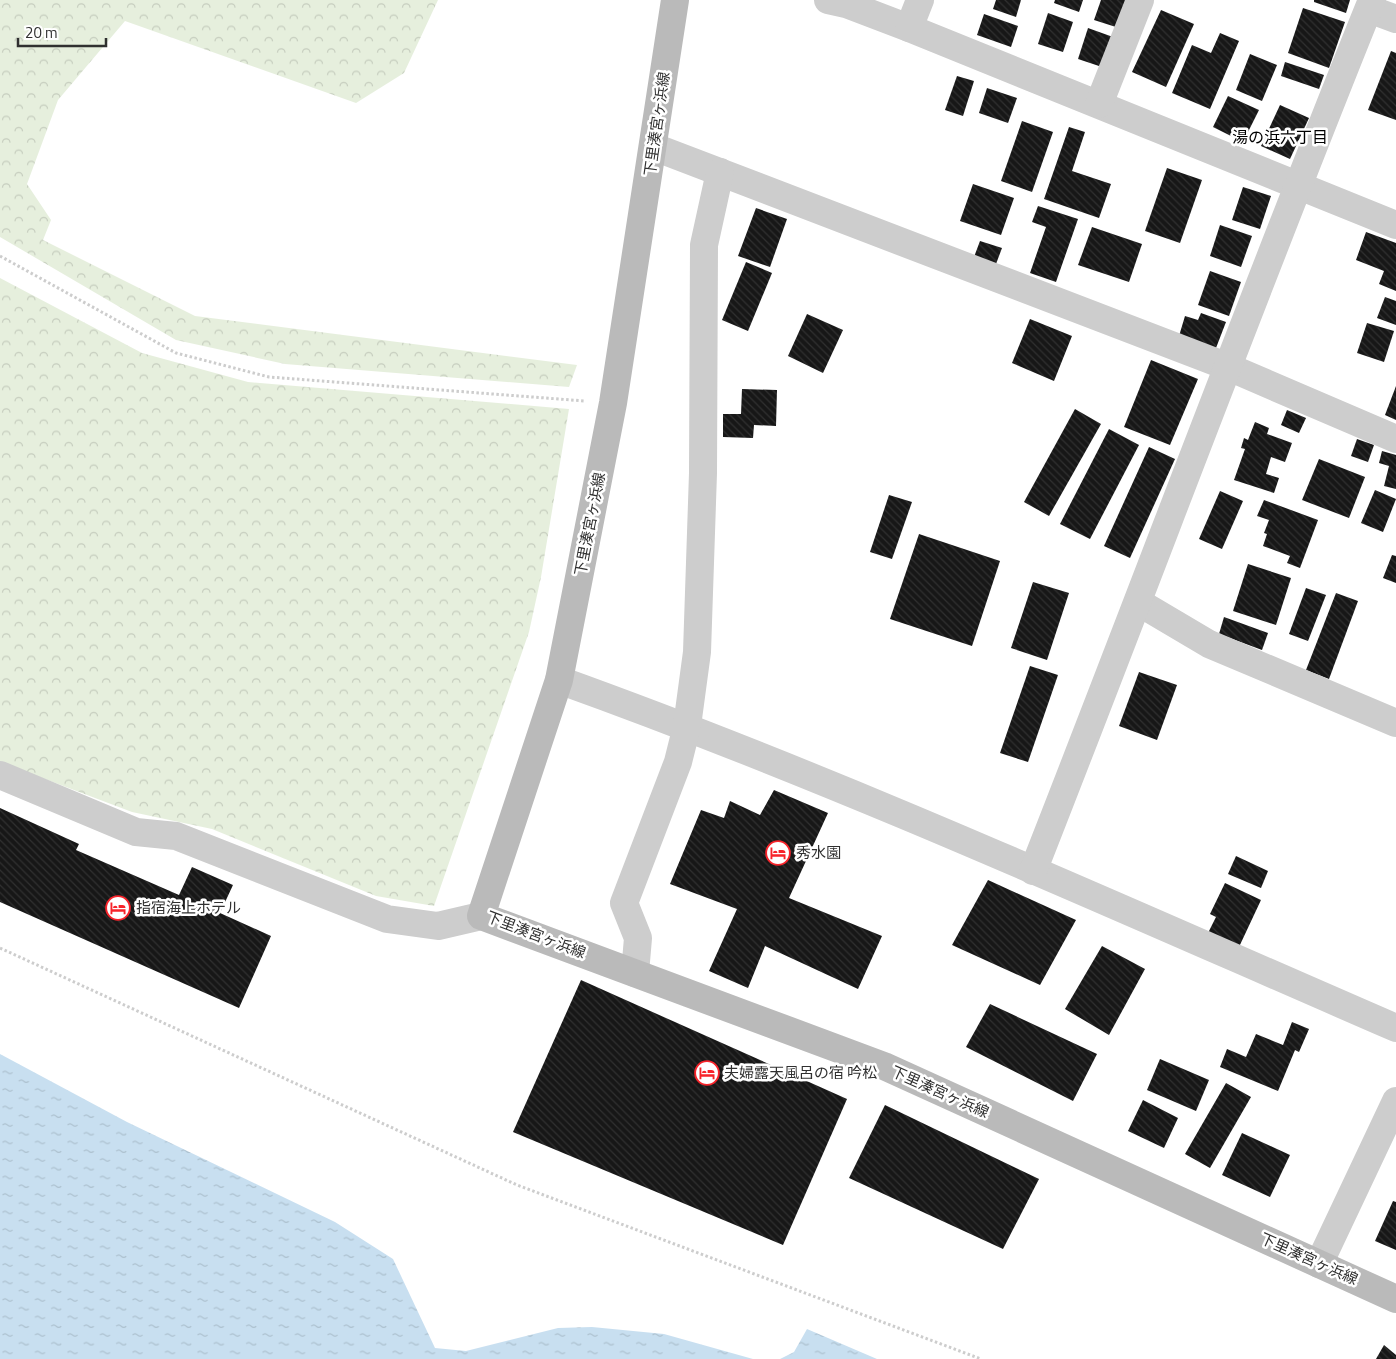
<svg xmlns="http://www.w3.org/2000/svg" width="1396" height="1359" viewBox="0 0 1396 1359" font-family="'Titillium Web','Noto Sans JP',sans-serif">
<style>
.forest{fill:url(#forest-crowns)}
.water{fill:url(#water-ripples)}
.building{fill:url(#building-back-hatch)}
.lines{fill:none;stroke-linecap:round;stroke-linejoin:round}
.path{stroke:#cdcdcd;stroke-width:3;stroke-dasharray:2.5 2.5;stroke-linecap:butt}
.street{stroke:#cdcdcd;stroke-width:28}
.secondary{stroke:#bababa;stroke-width:28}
.labels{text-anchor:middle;stroke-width:5;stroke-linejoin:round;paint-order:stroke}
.street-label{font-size:15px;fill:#303030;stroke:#fff}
.poi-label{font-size:15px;fill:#303030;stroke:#fff;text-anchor:start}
.neighbourhood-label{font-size:16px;fill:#000;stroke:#fff}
</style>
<defs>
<pattern id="forest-crowns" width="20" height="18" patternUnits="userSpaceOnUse" patternTransform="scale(1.25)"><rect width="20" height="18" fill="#e6efdd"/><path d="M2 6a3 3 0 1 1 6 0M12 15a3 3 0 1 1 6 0" fill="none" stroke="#c6cdbe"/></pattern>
<pattern id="water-ripples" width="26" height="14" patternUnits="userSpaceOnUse" patternTransform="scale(1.25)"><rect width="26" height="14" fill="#c8dff0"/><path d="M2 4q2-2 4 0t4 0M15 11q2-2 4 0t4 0" fill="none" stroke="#acc0ce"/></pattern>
<pattern id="building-back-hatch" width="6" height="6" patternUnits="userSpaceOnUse" patternTransform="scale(1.25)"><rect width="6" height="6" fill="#171717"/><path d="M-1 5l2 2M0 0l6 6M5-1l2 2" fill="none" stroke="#303030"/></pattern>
</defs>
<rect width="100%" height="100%" fill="#fff"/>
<!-- forest -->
<g class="forest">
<path d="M0,0H438L404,73L356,103L125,21L58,100L27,184L51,220L43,240L195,316L577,365L569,387L285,364L176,340L0,237Z"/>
<path d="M0,278L142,353L248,382L569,409L541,577L529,632L434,906L376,896L212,829L132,812L0,762Z"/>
</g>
<!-- water -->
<g class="water">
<path d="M0,1054L127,1122L335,1222L393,1259L435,1348L466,1351L558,1328L592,1327L664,1334L753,1359H0Z"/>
<path d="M807,1329L877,1359H780L794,1352Z"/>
</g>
<!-- building -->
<g class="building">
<path d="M996,0H1021L1016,17L993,9Z"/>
<path d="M1055,0H1083L1079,12L1054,3Z"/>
<path d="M1101,0H1128L1119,28L1094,20Z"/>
<path d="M1314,0H1350L1346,13L1314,2Z"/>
<path d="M1303,8L1345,22L1329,68L1288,53Z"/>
<path d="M1161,10L1194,24L1166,87L1132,72Z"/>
<path d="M1048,13L1073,22L1063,52L1038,44Z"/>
<path d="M984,14L1018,26L1011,47L977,35Z"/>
<path d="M1088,28L1113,37L1102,67L1078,59Z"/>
<path d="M1220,33L1239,41L1210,109L1172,93L1192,45L1211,53Z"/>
<path d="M1391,51L1396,53V120L1368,110Z"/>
<path d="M1250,54L1277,65L1262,101L1236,90Z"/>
<path d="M1285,62L1324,75L1319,89L1281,76Z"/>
<path d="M957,76L974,81L963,116L945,110Z"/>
<path d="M987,88L1017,98L1008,123L979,113Z"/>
<path d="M1228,96L1259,110L1243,142L1213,127Z"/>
<path d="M1280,105L1309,118L1290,159L1261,146Z"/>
<path d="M1022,121L1053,132L1032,192L1001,181Z"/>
<path d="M1069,127L1085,132L1072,171L1111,184L1099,218L1044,199Z"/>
<path d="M1167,168L1202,180L1180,243L1145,231Z"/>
<path d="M973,184L1014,198L1001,235L960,221Z"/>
<path d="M1243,187L1271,196L1260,229L1232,220Z"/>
<path d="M1038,206L1078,219L1056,282L1030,273L1046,227L1032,222Z"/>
<path d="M756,208L787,219L770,267L738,256Z"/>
<path d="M1220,225L1252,236L1241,267L1210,256Z"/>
<path d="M1092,227L1142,244L1129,282L1078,265Z"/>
<path d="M1366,232L1396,243V291L1379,284L1384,271L1356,260Z"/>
<path d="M980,241L1002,248L996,264L974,257Z"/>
<path d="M746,262L772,273L748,331L722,320Z"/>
<path d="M1210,271L1241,282L1229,316L1198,305Z"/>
<path d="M1385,297L1396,301V325L1377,318Z"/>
<path d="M1201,313L1226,322L1216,348L1179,336L1185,316L1198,320Z"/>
<path d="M807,314L843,330L823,373L788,356Z"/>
<path d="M1030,319L1072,336L1054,381L1012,363Z"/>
<path d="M1367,323L1394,331L1384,362L1357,353Z"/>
<path d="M1151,360L1198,379L1170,445L1124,427Z"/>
<path d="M1396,386V420L1385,415Z"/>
<path d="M742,389L777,390L776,426L754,425L753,438L723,437V414H741Z"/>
<path d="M1075,409L1101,424L1049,516L1024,502Z"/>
<path d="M1287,410L1306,418L1299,433L1281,425Z"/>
<path d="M1255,422L1269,428L1267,434L1292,443L1285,462L1271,457L1266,474L1279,478L1274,493L1234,480L1245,449L1241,448L1244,438L1248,440Z"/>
<path d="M1109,429L1139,445L1090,539L1060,524Z"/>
<path d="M1357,439L1374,445L1368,462L1351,456Z"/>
<path d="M1149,447L1175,459L1130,558L1104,546Z"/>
<path d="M1382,451L1396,455V489L1384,486L1389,466L1379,463Z"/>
<path d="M1319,459L1365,477L1349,518L1302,500Z"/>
<path d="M1375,490L1396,499L1383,532L1361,523Z"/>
<path d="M1220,491L1243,501L1222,549L1199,539Z"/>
<path d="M889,495L912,502L892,559L870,552Z"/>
<path d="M1264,500L1318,520L1300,568L1287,563L1290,556L1263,546L1267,534L1264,533L1269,520L1257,516Z"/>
<path d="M919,534L1000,561L972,646L890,619Z"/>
<path d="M1392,555L1396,556V583L1383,578Z"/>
<path d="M1248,564L1291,578L1276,625L1233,611Z"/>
<path d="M1033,582L1069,593L1047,660L1011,648Z"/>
<path d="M1306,588L1326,595L1308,641L1289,634Z"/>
<path d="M1336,593L1358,601L1329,679L1306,670Z"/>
<path d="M1224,617L1268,633L1262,650L1219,634Z"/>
<path d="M1030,666L1058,675L1028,762L1000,753Z"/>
<path d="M1139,672L1177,685L1157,740L1119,726Z"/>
<path d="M774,790L828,813L789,898L882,936L858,989L765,946L748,988L709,971L737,909L670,884L701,810L724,818L730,801L760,815Z"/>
<path d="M0,808L79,844L76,850L179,895L192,867L233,885L220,913L271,936L239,1008L0,902Z"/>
<path d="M1236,856L1268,871L1261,888L1228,874Z"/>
<path d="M988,880L1076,920L1040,985L952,945Z"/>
<path d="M1225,883L1261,900L1239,947L1208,933L1216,917L1210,914Z"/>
<path d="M1102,946L1145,969L1109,1035L1065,1009Z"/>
<path d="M581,980L847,1099L783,1245L513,1132Z"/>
<path d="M990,1004L1097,1054L1073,1101L966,1047Z"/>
<path d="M1292,1022L1309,1029L1299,1052L1295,1050L1278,1091L1220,1067L1227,1049L1246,1057L1256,1034L1283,1045Z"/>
<path d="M1160,1059L1209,1080L1196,1111L1147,1090Z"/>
<path d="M1226,1083L1251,1097L1210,1168L1185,1154Z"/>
<path d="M1143,1100L1178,1118L1164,1148L1128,1131Z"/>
<path d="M885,1105L1039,1179L1003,1249L849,1178Z"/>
<path d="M1242,1133L1290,1155L1270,1197L1222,1175Z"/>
<path d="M1393,1201L1396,1202V1250L1375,1241Z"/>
<path d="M1384,1345L1396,1355V1359H1376Z"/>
</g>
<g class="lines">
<!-- path -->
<g class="path">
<path d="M0,256L176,353L269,377L585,401"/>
<path d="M0,948L517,1185L981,1359"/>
</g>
<!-- street -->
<g class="street">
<path d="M828,0L846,4L909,28L1396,225"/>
<path d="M1369,9L1396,19"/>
<path d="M909,28L920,0"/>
<path d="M1099,104L1140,0"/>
<path d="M654,147L1226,366L1396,439"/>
<path d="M1138,602L1209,644L1396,723"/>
<path d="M559,680C843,782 1119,908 1396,1028"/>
<path d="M0,775L136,832L176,836L387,919L438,926L481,916"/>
<path d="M1033,871C1147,581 1255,289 1372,0"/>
<path d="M635,973L638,938L624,903L678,762L687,726L697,652L703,473L704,245L720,172"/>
<path d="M1319,1264L1396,1101"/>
</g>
<!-- secondary -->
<path class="secondary" d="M675,0L613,403L559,680L481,916L884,1066L1396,1299"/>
</g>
<!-- icons -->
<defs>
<g id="hotel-ring" transform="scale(1.25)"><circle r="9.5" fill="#fff" stroke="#f7232a" stroke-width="1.5"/><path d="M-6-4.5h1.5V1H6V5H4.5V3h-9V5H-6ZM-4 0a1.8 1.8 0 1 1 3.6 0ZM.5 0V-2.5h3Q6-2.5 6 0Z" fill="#f7232a"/></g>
</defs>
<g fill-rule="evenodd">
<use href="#hotel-ring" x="778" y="853"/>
<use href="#hotel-ring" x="118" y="908"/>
<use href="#hotel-ring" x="707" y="1073"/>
</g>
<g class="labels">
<!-- street labels -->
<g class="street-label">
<text transform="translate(657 124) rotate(-82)" y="5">下里湊宮ヶ浜線</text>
<text transform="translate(590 524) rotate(-79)" y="5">下里湊宮ヶ浜線</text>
<text transform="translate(536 935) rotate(21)" y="5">下里湊宮ヶ浜線</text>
<text transform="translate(940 1092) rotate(24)" y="5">下里湊宮ヶ浜線</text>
<text transform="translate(1309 1259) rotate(24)" y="5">下里湊宮ヶ浜線</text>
</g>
<!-- poi labels -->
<g class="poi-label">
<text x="796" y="858">秀水園</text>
<text x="136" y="913">指宿海上ホテル</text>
<text x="724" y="1078">夫婦露天風呂の宿 吟松</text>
</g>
<!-- neighbourhood labels -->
<g class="neighbourhood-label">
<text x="1280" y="143">湯の浜六丁目</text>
</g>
</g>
<!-- scale -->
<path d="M18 38v8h88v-8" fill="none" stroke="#303030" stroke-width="2.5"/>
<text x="25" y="38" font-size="15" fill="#303030" stroke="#ffffff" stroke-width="4" paint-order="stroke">20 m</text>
</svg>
